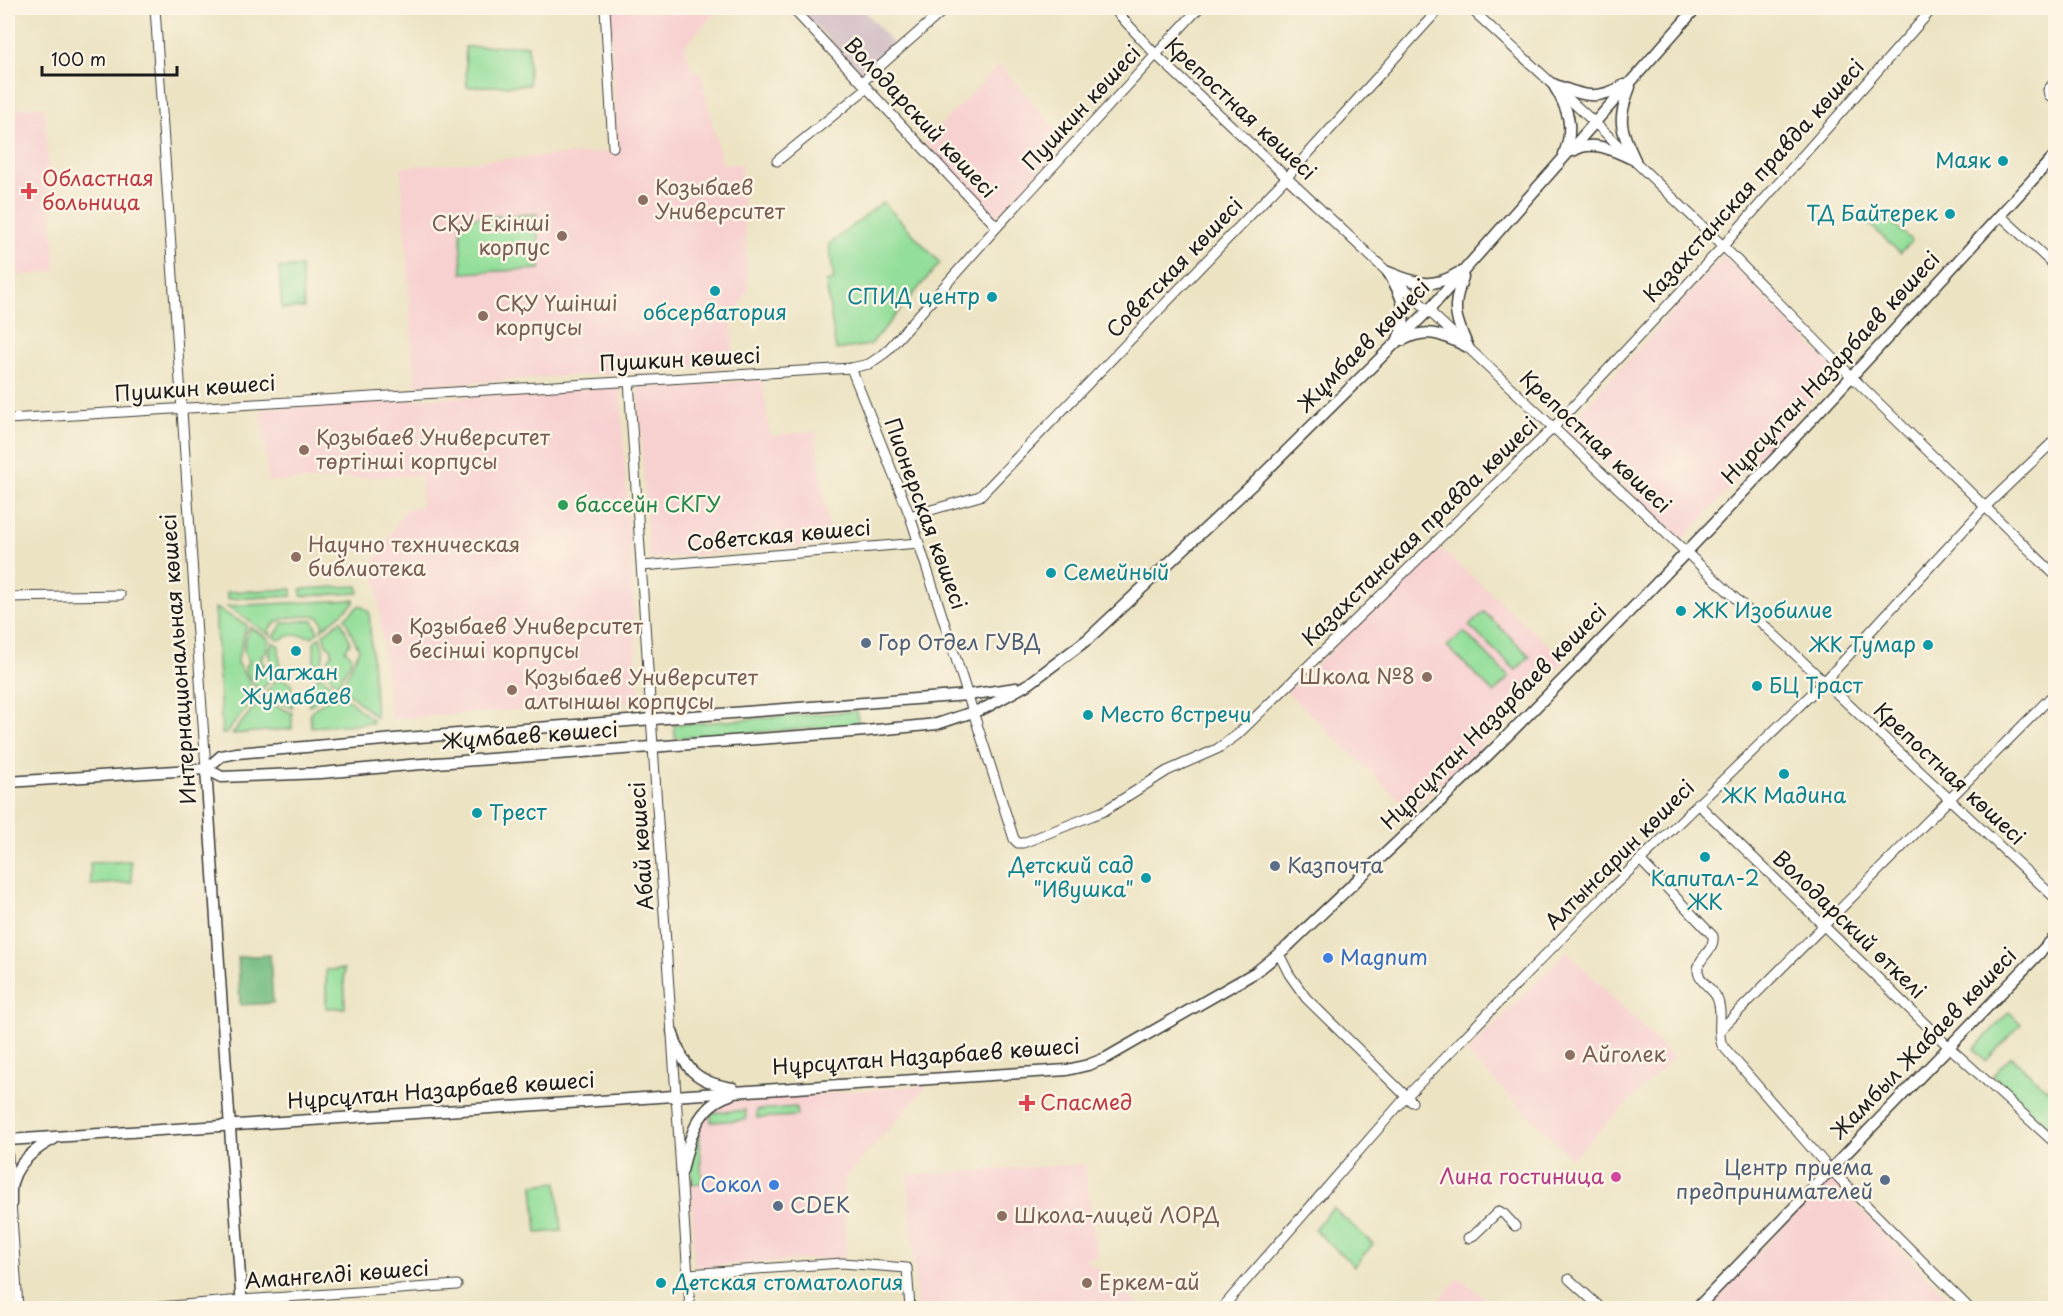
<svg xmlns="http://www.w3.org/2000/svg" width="2063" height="1316" viewBox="0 0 2063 1316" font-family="'Playpen Sans',sans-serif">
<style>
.built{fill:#f7d0d0}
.industrial{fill:#d2bec5}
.green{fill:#93de9a;stroke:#587d5b;stroke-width:1.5}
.forest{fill:#76bd82;stroke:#496c4f;stroke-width:1.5}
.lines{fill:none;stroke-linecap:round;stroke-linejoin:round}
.minor-casing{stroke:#3b3a35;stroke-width:11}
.major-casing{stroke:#3b3a35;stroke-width:13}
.minor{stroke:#fff;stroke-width:9}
.major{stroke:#fff;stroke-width:10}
.culture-dot{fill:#0f9aa8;stroke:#fcf5e5;stroke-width:2}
.health-dot{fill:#e0444e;stroke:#fcf5e5;stroke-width:2}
.education-dot{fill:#8d6e63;stroke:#fcf5e5;stroke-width:2}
.leisure-dot{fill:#2e9e5b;stroke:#fcf5e5;stroke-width:2}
.service-dot{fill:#5c6f8a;stroke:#fcf5e5;stroke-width:2}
.shop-dot{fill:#3f7fe0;stroke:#fcf5e5;stroke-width:2}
.hotel-dot{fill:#d1479c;stroke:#fcf5e5;stroke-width:2}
.labels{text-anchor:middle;stroke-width:5;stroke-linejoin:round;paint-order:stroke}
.street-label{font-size:21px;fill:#1c1c1c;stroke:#fcf5e5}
.culture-label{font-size:21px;fill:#0d838f;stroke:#fcf5e5;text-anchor:start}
.health-label{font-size:21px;fill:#be3a42;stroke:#fcf5e5;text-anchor:start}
.education-label{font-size:21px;fill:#785e54;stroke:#fcf5e5;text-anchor:start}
.leisure-label{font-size:21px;fill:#27864d;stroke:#fcf5e5;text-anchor:start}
.service-label{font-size:21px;fill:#4e5e75;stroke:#fcf5e5;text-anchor:start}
.shop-label{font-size:21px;fill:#366cbe;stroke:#fcf5e5;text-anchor:start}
.hotel-label{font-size:21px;fill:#b23c85;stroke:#fcf5e5;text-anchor:end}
</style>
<rect width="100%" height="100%" fill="#fcf5e5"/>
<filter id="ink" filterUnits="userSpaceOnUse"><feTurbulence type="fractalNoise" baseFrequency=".0167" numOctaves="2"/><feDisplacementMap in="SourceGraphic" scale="12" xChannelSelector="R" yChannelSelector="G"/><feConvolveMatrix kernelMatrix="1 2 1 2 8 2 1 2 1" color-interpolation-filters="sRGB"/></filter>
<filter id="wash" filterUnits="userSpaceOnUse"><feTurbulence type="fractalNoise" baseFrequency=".008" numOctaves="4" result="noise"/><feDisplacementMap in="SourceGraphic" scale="24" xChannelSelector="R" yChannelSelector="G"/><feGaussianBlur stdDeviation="1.35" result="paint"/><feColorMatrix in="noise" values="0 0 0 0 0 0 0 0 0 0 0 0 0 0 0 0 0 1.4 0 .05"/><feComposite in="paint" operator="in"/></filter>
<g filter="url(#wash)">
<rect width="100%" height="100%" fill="#ece3c3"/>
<!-- built -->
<g class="built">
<path d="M610,8H719L684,47L693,71L700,70L722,164H741L748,290L732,318L733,366L415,386L401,167L617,151Z"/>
<path d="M999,65L1066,141L996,218L924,142Z"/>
<path d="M44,106L56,271L8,278V110Z"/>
<path d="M1724,256L1838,372L1682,540L1564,429Z"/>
<path d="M762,380L770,436L815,431L830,544L649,559L638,387Z"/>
<path d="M620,387L639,701L391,719L374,561L406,509L421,506V475L268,482L261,409Z"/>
<path d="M1440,548L1566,661L1477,750L1411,811L1287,692Z"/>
<path d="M1567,951L1673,1058L1572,1158L1466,1053Z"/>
<path d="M928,1085L843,1180L846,1257L694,1267L690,1146L704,1117L725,1101Z"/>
<path d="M1085,1164L1097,1257L1083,1258L1144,1308H917L908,1175Z"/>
<path d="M1830,1179L1959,1308H1708L1776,1233Z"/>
<path d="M1459,1277L1497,1308H1433Z"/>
</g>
<!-- industrial -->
<path class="industrial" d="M799,8H862L894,45L861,74Z"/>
<!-- green -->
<g class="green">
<path d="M528,45L529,85L467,87L465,47Z"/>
<path d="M883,202L940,263L870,345L836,350L826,282L834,280L829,244Z"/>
<path d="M1879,211L1912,241L1900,253L1868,223Z"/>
<path d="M537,214L540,269L462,273L460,218Z"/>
<path d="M301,267L304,308L282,309L279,268Z"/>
<path d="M358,586L359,593L301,596V589Z"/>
<path d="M292,589V596L227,599V592Z"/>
<path d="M354,600V603L321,630L323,624L320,618L315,616C298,617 280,615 269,629L271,636L227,606Z"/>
<path d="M360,605L369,612L376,717L341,687C348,674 354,662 359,649C354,640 350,629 345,618Z"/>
<path d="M215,608L247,625L237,663C243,671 250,685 258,695L225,734H222Z"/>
<path d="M1484,612L1530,656L1516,670L1469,626Z"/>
<path d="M313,620L318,632L312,637C299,634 291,634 279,640L274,637L283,623Z"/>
<path d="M341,620L349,639L350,643L345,650L351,656V661L338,684L324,671L329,658L332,655L331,647L327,646L323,634Z"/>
<path d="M250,627L269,639L266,653L262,655V664L267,666L275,674L260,692L246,673L245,667L249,661C240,648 245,643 250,627Z"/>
<path d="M1464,632L1509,677L1494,693L1447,646Z"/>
<path d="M320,637C324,648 325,657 319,667L314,663V642Z"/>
<path d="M272,642L279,646L280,667L277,672C268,662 269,654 272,642Z"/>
<path d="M320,675L334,687L309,706L307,684H311Z"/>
<path d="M278,678L291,683L292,708L264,695Z"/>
<path d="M338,691L373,721L372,723L311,727L310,712Z"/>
<path d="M261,699L292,713V729L232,734Z"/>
<path d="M857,711L858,725L675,738L674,725Z"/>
<path d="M131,861L132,882L91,885L90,863Z"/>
<path d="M344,969L345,1008H326V970Z"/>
<path d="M2009,1012L2021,1024L1986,1061L1974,1049Z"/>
<path d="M2011,1056L2047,1090L2055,1081V1133L1993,1075Z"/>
<path d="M796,1107L797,1116L757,1118V1110Z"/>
<path d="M745,1110L746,1120L711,1122V1113Z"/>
<path d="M699,1130L702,1183L692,1184L691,1142Z"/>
<path d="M557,1182L562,1231L537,1233L533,1185Z"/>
<path d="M1333,1208L1373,1244L1354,1266L1314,1229Z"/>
<path d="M531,1302V1308H507V1304Z"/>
</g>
<!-- forest -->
<path class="forest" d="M270,955L273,1003L240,1005L238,957Z"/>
</g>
<g filter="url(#ink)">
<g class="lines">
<!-- minor casing -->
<g class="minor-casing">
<g id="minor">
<path d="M155,8L206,769"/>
<path d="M605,8L613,147"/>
<path d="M792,8L997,227"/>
<path d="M1113,8L1156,55L2056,899"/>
<path d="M1470,8L1595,123L1723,246L1851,376L2056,576"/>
<path d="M2056,80L2048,90L2049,95L2056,101"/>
<path d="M862,82L946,8"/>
<path d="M777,161L867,88"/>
<path d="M2000,215L2056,267"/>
<path d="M851,368L910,516L1014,839L1018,843H1023L1104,811L1167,771L1217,749L1237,735L1553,428L1723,246L1933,8"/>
<path d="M629,381L690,1308"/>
<path d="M8,419L851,368L869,364L885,353L997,227L1199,8"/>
<path d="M910,516L980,496L1286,178L1440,8"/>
<path d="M642,566L919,543"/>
<path d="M8,597L120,595"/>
<path d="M1697,803L1949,1047L2056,1144"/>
<path d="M1640,860L1713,936C1715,951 1698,957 1698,970C1698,982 1713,988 1717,998C1724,1013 1716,1030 1722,1045L1827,1166L1969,1308"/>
<path d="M1279,954L1289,974L1306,998L1412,1102"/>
<path d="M1720,1030L2056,692"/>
<path d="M8,1156L18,1308"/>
<path d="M1468,1238L1474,1235L1499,1211L1504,1214L1515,1226"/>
<path d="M688,1274L842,1263L907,1268L910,1308"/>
<path d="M1569,1279L1601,1308"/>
<path d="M148,1308L242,1300L457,1285"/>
<path d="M1222,1308L1406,1097L1599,900L1824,682L1985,507L2056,439"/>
</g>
</g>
<!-- major casing -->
<g class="major-casing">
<g id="major">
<path d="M1553,84C1581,95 1597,102 1624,85"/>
<path d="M1553,84C1568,108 1575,127 1564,154"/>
<path d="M1630,87C1617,121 1620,127 1635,160"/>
<path d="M1573,151C1593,138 1615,152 1635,160"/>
<path d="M1388,272C1416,283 1431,290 1458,273"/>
<path d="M1388,272C1402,295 1410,313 1398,339"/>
<path d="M1463,277C1451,309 1455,317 1468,347"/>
<path d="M1403,340C1429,326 1444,336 1468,347"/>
<path d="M206,769L221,756L237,753L406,738L968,695L1016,688"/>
<path d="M206,769L242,1308"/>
<path d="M8,782L206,769L222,777L321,773L409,765L866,731L937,724L985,708L1030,683L1088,639L1255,482L1429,310L1696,8"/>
<path d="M672,1031C683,1067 694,1082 733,1088"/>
<path d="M8,1140L1067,1070L1088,1065L1106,1058L1256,972L1288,946C1353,883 1420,822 1484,759C1681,563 1869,359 2056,154"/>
<path d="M682,1171C689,1140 696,1106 730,1095"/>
<path d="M11,1204C11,1196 10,1187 13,1180C18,1162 38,1147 54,1139"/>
<path d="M1697,1308L2056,936"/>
</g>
</g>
<!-- minor -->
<use href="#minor" class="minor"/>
<!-- major -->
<use href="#major" class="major"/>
</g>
</g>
<!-- markers -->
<g class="culture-dot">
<circle cx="2003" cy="161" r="6"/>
<circle cx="1950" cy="214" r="6"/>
<circle cx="715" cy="291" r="6"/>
<circle cx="992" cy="297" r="6"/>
<circle cx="1051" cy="573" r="6"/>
<circle cx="1681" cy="611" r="6"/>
<circle cx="1928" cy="645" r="6"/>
<circle cx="296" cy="651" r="6"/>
<circle cx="1757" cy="686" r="6"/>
<circle cx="1088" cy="715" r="6"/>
<circle cx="1784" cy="774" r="6"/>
<circle cx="477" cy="813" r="6"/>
<circle cx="1705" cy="857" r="6"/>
<circle cx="1146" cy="878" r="6"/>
<circle cx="661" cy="1283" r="6"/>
</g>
<g class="health-dot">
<path d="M26 182h6v6h6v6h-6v6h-6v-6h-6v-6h6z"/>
<path d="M1024 1094h6v6h6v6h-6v6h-6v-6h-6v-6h6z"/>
</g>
<g class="education-dot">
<circle cx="643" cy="200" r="6"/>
<circle cx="562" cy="236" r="6"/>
<circle cx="483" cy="316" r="6"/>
<circle cx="304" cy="450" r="6"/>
<circle cx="296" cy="557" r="6"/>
<circle cx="397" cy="639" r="6"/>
<circle cx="1427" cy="677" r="6"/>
<circle cx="512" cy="690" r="6"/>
<circle cx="1570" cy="1055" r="6"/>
<circle cx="1002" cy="1216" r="6"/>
<circle cx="1087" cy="1283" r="6"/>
</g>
<circle class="leisure-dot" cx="563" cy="505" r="6"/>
<g class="service-dot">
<circle cx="866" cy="643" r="6"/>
<circle cx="1275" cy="866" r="6"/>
<circle cx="1885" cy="1180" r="6"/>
<circle cx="778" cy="1206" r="6"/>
</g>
<g class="shop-dot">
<circle cx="1328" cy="958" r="6"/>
<circle cx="774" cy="1185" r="6"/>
</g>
<circle class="hotel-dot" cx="1616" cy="1177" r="6"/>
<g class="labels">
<!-- street labels -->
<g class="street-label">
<text transform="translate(1082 108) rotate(-47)" y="7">Пушкин көшесі</text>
<text transform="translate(1240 109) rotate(43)" y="7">Крепостная көшесі</text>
<text transform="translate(920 118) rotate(47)" y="7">Володарский көшесі</text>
<text transform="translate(1754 181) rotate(-48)" y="7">Казахстанская правда көшесі</text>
<text transform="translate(1175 268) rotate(-46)" y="7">Советская көшесі</text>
<text transform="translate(1364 346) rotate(-45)" y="7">Жұмбаев көшесі</text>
<text transform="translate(680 360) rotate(-3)" y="7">Пушкин көшесі</text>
<text transform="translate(1831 368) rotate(-47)" y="7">Нұрсұлтан Назарбаев көшесі</text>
<text transform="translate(195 389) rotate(-4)" y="7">Пушкин көшесі</text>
<text transform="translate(1595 442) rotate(43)" y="7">Крепостная көшесі</text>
<text transform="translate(925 514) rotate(70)" y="7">Пионерская көшесі</text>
<text transform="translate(1420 532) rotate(-44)" y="7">Казахстанская правда көшесі</text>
<text transform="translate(779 536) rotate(-5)" y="7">Советская көшесі</text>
<text transform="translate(179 659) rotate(-94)" y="7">Интернациональная көшесі</text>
<text transform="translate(1494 717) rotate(-45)" y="7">Нұрсұлтан Назарбаев көшесі</text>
<text transform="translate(530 736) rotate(-4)" y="7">Жұмбаев көшесі</text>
<text transform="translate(1949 774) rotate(43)" y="7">Крепостная көшесі</text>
<text transform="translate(642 846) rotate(-94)" y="7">Абай көшесі</text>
<text transform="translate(1620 855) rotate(-45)" y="7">Алтынсарин көшесі</text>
<text transform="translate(1849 925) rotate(44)" y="7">Володарский өткелі</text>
<text transform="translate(1924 1044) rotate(-46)" y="7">Жамбыл Жабаев көшесі</text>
<text transform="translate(926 1057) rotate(-4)" y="7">Нұрсұлтан Назарбаев көшесі</text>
<text transform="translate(441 1091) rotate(-4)" y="7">Нұрсұлтан Назарбаев көшесі</text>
<text transform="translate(337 1275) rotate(-4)" y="7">Амангелді көшесі</text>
</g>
<!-- culture labels -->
<g class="culture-label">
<text x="1991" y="168" text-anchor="end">Маяк</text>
<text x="1938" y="221" text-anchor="end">ТД Байтерек</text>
<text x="980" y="304" text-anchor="end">СПИД центр</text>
<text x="715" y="320" text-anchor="middle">обсерватория</text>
<text x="1063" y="580">Семейный</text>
<text x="1693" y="618">ЖК Изобилие</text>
<text x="1916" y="652" text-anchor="end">ЖК Тумар</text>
<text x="296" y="680" text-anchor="middle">Магжан<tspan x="296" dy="24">Жумабаев</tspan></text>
<text x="1769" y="693">БЦ Траст</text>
<text x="1100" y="722">Место встречи</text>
<text x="1784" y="803" text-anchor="middle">ЖК Мадина</text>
<text x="489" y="820">Трест</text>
<text x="1134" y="873" text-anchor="end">Детский сад<tspan x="1134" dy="24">"Ивушка"</tspan></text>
<text x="1705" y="886" text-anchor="middle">Капитал-2<tspan x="1705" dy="24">ЖК</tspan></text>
<text x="673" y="1290">Детская стоматология</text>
</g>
<!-- health labels -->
<g class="health-label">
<text x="42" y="186">Областная<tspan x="42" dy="24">больница</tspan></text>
<text x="1040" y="1110">Спасмед</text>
</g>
<!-- education labels -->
<g class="education-label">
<text x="655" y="195">Козыбаев<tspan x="655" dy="24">Университет</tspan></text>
<text x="550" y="231" text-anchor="end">СҚУ Екінші<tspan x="550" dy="24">корпус</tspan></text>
<text x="495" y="311">СҚУ Үшінші<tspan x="495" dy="24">корпусы</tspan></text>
<text x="316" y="445">Қозыбаев Университет<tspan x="316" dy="24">төртінші корпусы</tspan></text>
<text x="308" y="552">Научно техническая<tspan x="308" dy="24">библиотека</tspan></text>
<text x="409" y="634">Қозыбаев Университет<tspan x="409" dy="24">бесінші корпусы</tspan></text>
<text x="1415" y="684" text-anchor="end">Школа №8</text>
<text x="524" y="685">Қозыбаев Университет<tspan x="524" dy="24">алтыншы корпусы</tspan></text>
<text x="1582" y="1062">Айголек</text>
<text x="1014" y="1223">Школа-лицей ЛОРД</text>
<text x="1099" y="1290">Еркем-ай</text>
</g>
<!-- leisure labels -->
<g class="leisure-label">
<text x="575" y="512">бассейн СКГУ</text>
</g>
<!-- service labels -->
<g class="service-label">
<text x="878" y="650">Гор Отдел ГУВД</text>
<text x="1287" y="873">Казпочта</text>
<text x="1873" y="1175" text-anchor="end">Центр приема<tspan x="1873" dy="24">предпринимателей</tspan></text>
<text x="790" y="1213">CDEK</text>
</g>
<!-- shop labels -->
<g class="shop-label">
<text x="1340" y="965">Magnum</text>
<text x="762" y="1192" text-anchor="end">Сокол</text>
</g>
<!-- hotel labels -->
<g class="hotel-label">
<text x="1604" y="1184">Лина гостиница</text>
</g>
</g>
<!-- margin -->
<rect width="2063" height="1316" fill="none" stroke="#fcf5e5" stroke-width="30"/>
<!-- scale -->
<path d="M42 66v9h135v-9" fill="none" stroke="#1c1c1c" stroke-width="3"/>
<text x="51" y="66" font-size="18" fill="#1c1c1c" stroke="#fcf5e5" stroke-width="4.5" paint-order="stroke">100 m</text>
</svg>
